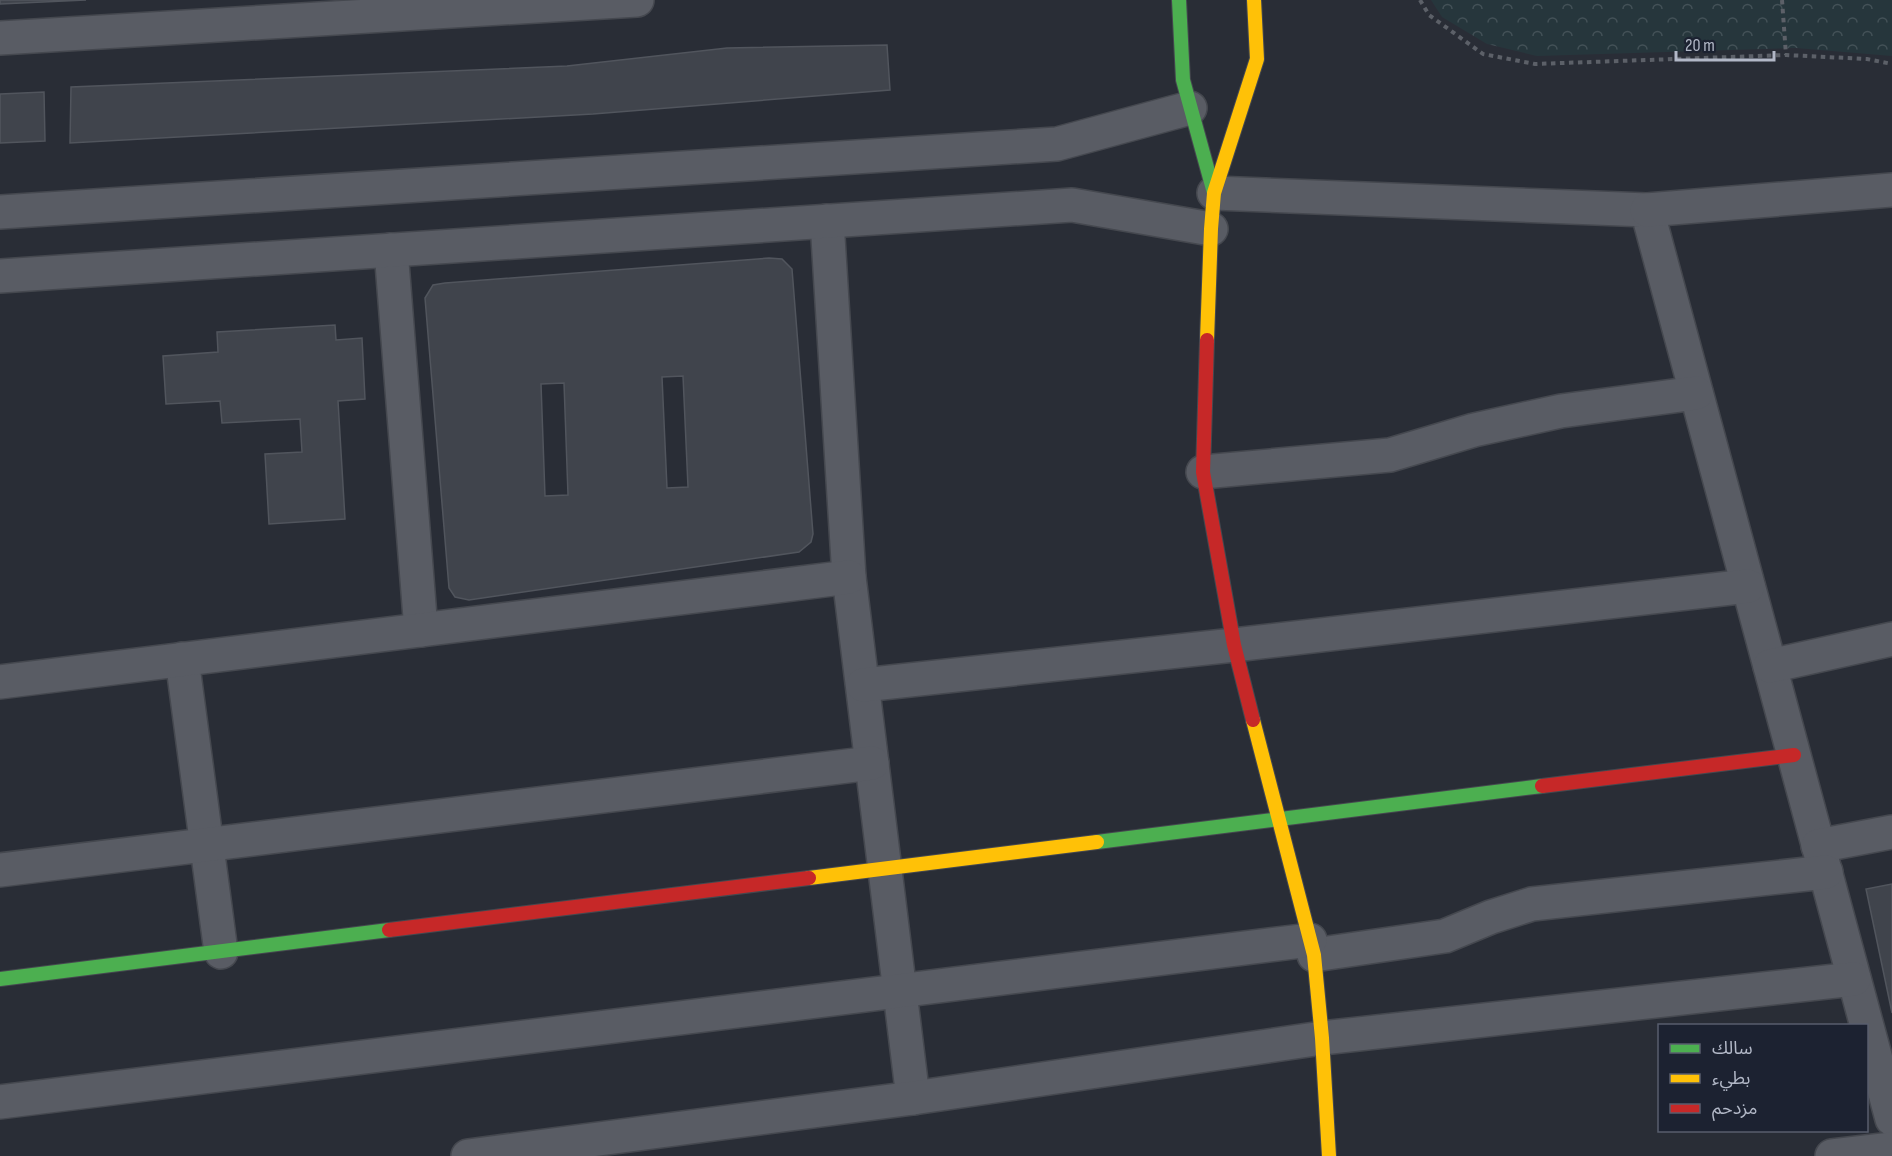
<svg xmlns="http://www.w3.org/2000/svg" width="1892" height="1156" viewBox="0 0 1892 1156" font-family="'Sofia Sans Condensed','Noto Sans Arabic',sans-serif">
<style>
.park{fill:url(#park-crowns)}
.building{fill:#40444c;stroke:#51555d;stroke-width:1.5;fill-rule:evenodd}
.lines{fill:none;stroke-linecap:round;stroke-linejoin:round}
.street-casing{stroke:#45484f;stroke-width:36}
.fast-casing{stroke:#45484f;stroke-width:16}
.slow-casing{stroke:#45484f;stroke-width:16}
.jam-casing{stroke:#45484f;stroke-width:16}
.path{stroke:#5c6068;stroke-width:4;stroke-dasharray:4.5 4.5;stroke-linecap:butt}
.street{stroke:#595c64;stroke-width:33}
.fast{stroke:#4caf50;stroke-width:14}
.slow{stroke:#ffc107;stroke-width:14}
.jam{stroke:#c62828;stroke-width:14}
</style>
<defs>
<pattern id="park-crowns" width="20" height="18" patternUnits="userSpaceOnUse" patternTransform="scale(1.5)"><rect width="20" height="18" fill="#26363c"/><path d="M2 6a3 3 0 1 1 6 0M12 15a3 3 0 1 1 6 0" fill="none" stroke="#435157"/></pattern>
</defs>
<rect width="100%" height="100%" fill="#292d36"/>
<!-- park -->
<path class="park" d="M1431,0H1892V56L1796,48L1537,56L1487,44L1442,17Z"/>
<!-- building -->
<g class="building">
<path d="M0,0H86L0,4Z"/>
<path d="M887,45L890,90L593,114L70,143L71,87L567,66L727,48Z"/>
<path d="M44,92L45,141L0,143V94Z"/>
<path d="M769,258L782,259L792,269L813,534L811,542L799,552L469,600L455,597L449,588L425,298L433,285L445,283ZM683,376L688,487L667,488L662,377ZM564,383L568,495L545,496L541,384Z"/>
<path d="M335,325L336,340L362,338L365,399L338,401L345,519L269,524L265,454L302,452L300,419L222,423L220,401L166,404L163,356L218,352L217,332Z"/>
<path d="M1892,884V1013L1866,889Z"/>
</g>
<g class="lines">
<!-- street casing -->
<g class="street-casing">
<g id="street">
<path d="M0,38L637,0"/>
<path d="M1214,193L1647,210L1892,1119"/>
<path d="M1647,210L1892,190"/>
<path d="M0,212L1057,144L1190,108"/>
<path d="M827,221L849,577L913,1098"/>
<path d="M391,250L421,630"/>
<path d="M0,276L1072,205L1211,229"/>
<path d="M1203,472L1390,455L1474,430L1561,411L1696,393"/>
<path d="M182,659L221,952"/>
<path d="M1770,666L1892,639"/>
<path d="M0,682L849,577"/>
<path d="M863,685L1234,645L1748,586"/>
<path d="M1818,846L1892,832"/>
<path d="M0,870L872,763"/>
<path d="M1314,955L1445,936L1491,917L1532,904L1826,872"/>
<path d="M0,1102L1310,940"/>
<path d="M468,1156L913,1098L1322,1038L1854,979"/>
<path d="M1832,1156L1892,1149"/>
</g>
</g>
<!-- fast casing -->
<g class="fast-casing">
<g id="fast">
<path d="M1179,0L1183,80L1214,193"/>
<path d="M1097,842L1542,786"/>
<path d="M0,979L389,930"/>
</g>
</g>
<!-- slow casing -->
<g class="slow-casing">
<g id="slow">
<path d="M1207,340L1211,229L1214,193L1257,59L1254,0"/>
<path d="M1253,720L1314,955L1322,1038L1329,1156"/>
<path d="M809,878L1097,842"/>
</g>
</g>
<!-- jam casing -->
<g class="jam-casing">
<g id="jam">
<path d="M1207,340L1203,472L1234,645L1253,720"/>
<path d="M1542,786L1794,755"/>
<path d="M389,930L809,878"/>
</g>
</g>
<!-- path -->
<g class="path">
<path d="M1420,0L1429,15L1483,54L1535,64L1786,55L1867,59L1892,64"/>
<path d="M1782,0L1786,55"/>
</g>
<!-- street -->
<use href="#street" class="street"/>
<!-- fast -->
<use href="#fast" class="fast"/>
<!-- slow -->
<use href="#slow" class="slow"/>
<!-- jam -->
<use href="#jam" class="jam"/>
</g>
<!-- legend -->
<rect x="1658" y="1024" width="210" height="108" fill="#1c2231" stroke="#585e6d" stroke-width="1.5"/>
<rect x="1670" y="1044" width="30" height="9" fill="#4caf50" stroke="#585e6d" stroke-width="1.5"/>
<text x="1712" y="1054" font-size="18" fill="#b2b8c7">سالك</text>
<rect x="1670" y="1074" width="30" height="9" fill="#ffc107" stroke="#585e6d" stroke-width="1.5"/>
<text x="1712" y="1084" font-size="18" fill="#b2b8c7">بطيء</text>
<rect x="1670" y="1104" width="30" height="9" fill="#c62828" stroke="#585e6d" stroke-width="1.5"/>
<text x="1712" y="1114" font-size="18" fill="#b2b8c7">مزدحم</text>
<!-- scale -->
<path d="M1676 51v9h98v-9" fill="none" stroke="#b2b8c7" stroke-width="3"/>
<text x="1685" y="51" font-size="18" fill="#b2b8c7" stroke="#1c2231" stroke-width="4.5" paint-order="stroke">20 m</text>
</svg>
